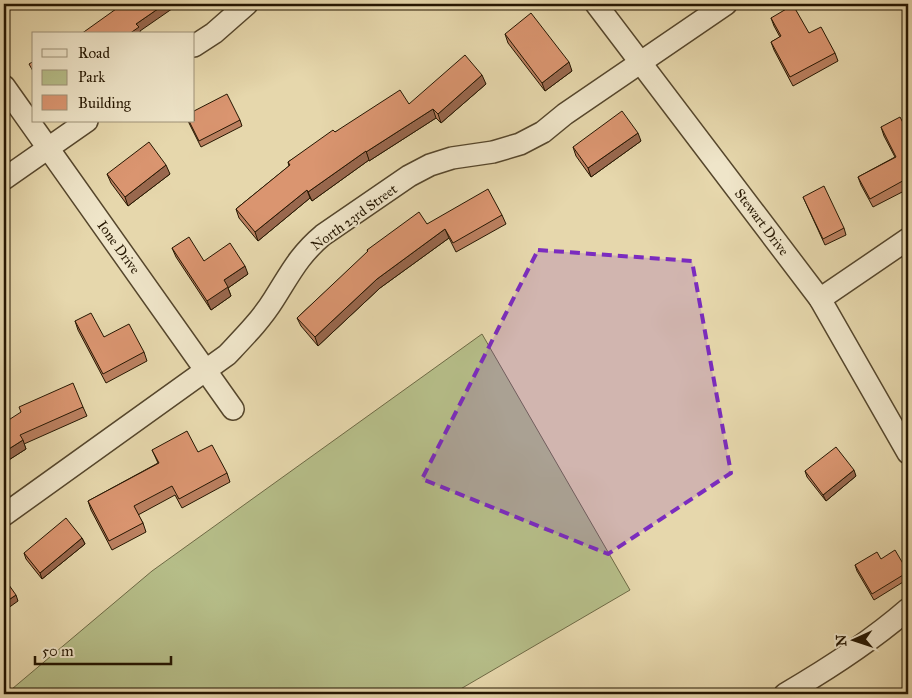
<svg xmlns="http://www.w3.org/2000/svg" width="912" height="698" viewBox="0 0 912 698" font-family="'IM FELL Great Primer',serif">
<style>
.green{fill:#b6be89;stroke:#6e6a45}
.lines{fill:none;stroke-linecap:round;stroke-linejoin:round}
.street-casing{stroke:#55462c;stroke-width:24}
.street{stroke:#efe5c9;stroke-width:21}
.wall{fill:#bb8060;stroke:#251601}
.shaded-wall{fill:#99684e;stroke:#251601}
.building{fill:#da9570;stroke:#251601}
.marked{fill:#7b2cbf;fill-opacity:0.2;stroke:#7b2cbf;stroke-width:4;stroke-dasharray:10 6;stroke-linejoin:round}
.labels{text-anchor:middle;stroke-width:4;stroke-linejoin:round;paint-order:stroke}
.street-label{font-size:14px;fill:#251601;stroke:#efe5c9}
</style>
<rect width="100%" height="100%" fill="#e6d7ac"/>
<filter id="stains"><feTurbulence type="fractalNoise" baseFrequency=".004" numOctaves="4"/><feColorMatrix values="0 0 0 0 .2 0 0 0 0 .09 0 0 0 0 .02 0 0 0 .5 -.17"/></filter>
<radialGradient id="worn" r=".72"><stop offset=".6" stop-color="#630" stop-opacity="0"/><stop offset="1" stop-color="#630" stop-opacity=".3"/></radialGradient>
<!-- green -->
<path class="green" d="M482,334L630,590L452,694H6L152,571Z"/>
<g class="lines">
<!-- street casing -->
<g class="street-casing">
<g id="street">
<path d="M596,4L820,299L908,453"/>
<path d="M194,46L214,33L247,4"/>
<path d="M4,86L233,409"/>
<path d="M4,179L87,121"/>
<path d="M820,299L908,239"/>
<path d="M4,515L227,355C244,337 261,320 274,299C290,274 299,255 323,235L409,176L430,165L452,158L493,152L520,144L543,132L565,114L726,4"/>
<path d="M785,694C828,669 870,642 908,609"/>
</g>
</g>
<!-- street -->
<use href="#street" class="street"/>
</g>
<!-- wall -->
<g class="wall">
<path d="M771,18L809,33L835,53L838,61L793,86L774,50L771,42L780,37L774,26Z"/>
<path d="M505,34L572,71L545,91L508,43Z"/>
<path d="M486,84L441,123L436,118L369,161V160L312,201L310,198L258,241L239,218L236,209L289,166L288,162L335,132L409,104Z"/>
<path d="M240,120L242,126L201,147L188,121Z"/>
<path d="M881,127L908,132V189L873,207L861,185L858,177L895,157L884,136Z"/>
<path d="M641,141L591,177L576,156L573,147Z"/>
<path d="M107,174H170L128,206L111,183Z"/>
<path d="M803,197L844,228L846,235L825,245Z"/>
<path d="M502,215L506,224L456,252L449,238L380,288L318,346L301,326L297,318L368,252L367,250L427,224Z"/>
<path d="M172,248L204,261L248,274L228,288L231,296L211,310L176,257Z"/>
<path d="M75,321L104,337L144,352L147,361L106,383L78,330Z"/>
<path d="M83,407L87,416L24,444L26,449L4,463V423Z"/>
<path d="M152,450L198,452L227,473L230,482L182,508L175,495L138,515L143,523L146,532L112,550L91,510L88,501L158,463Z"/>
<path d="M805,471L856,476L826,501L807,477Z"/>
<path d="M82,538L85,544L42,579L26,559L24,553Z"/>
<path d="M881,559L908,572V579L874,600L857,571L855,565Z"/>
</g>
<!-- shaded-wall -->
<g class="shaded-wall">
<path d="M165,4H179L140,31L141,34H129L136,24Z"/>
<path d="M569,62L572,71L545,91L542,83Z"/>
<path d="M482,75L486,84L441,123L438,114Z"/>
<path d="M433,109L436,118L369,161L366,152Z"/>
<path d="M638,133L641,141L591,177L588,168Z"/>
<path d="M366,151L369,160L312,201L308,192Z"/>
<path d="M166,165L170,174L128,206L125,197Z"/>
<path d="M307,190L310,198L258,241L255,232Z"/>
<path d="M445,229L449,238L380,288L318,346L315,337L377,279Z"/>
<path d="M245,266L248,274L228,288L231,296L211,310L207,301L224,280Z"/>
<path d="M23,440L26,449L4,463V452Z"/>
<path d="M854,470L856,476L826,501L823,495Z"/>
<path d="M82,538L85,544L42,579L40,573Z"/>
<path d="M16,595L18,601L4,611V603Z"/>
</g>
<!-- building -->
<g class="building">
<path d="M123,4H165L136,24L139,27L129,34H81Z"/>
<path d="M793,5L809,33L821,27L835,53L790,77L771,42L781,36L771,18Z"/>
<path d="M531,13L569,62L542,83L505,34Z"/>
<path d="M465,55L482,75L438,114L433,109L366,152V151L308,192L307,190L255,232L236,209L290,165L288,162L333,130L335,132L400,90L409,104Z"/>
<path d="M34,61V73L29,64Z"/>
<path d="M227,94L240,120L199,141L189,121H194V111Z"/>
<path d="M622,111L638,133L588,168L573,147Z"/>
<path d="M900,117L908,132V178L870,199L858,177L896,157L881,127Z"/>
<path d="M149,142L166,165L125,197L107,174Z"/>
<path d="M824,186L844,228L823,239L803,197Z"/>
<path d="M488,189L502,215L453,243L445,229L377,279L315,337L297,318L368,251L367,250L419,212L427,224Z"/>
<path d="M189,237L204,261L230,243L245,266L224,280L228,287L207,301L172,248Z"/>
<path d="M91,313L104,337L129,324L144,352L103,374L75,321Z"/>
<path d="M73,383L83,407L20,435L23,440L4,452V423L21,412L19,407Z"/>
<path d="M187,431L198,452L212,445L227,473L179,499L172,486L134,506L143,523L109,541L88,501L159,463L152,450Z"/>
<path d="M836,447L854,470L823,495L805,471Z"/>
<path d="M66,518L82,538L40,573L24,553Z"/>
<path d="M895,550L908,572L872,594L855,565L877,552L881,559Z"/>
<path d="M4,578L16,595L4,603Z"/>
</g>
<!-- marked area -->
<path class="marked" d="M538,250L692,261L731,473L608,554L422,479Z"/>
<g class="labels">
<!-- street labels -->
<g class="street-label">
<text transform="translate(354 217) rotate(-36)" y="5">North 23rd Street</text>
<text transform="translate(762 222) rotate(53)" y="5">Stewart Drive</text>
<text transform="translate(119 247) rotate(54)" y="5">Ione Drive</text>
</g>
</g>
<!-- margin -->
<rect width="912" height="698" fill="none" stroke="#e6d7ac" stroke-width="20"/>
<rect x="5" y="5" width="902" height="688" fill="none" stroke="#251601" stroke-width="2.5"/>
<rect x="10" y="10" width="892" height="678" fill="none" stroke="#251601"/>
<!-- legend -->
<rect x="32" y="32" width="162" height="90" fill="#efe5c9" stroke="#9e9279"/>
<rect x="42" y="49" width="25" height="8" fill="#efe5c9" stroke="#9e9279"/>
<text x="78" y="58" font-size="15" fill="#251601">Road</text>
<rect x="42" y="70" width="25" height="15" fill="#b6be89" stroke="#9e9279"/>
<text x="78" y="82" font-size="15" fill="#251601">Park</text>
<rect x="42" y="95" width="25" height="15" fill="#da9570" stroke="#9e9279"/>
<text x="78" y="108" font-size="15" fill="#251601">Building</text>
<!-- north arrow -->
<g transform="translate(854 640) rotate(267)" stroke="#efe5c9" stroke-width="4" paint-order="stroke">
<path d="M0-4L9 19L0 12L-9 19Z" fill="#251601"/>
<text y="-8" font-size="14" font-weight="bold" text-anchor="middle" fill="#251601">N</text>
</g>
<!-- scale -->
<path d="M35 656v8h136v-8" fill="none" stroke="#251601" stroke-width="2.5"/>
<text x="42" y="656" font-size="15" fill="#251601" stroke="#efe5c9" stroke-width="4" paint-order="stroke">50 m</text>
<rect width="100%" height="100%" filter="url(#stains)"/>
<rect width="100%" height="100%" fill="url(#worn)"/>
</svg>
